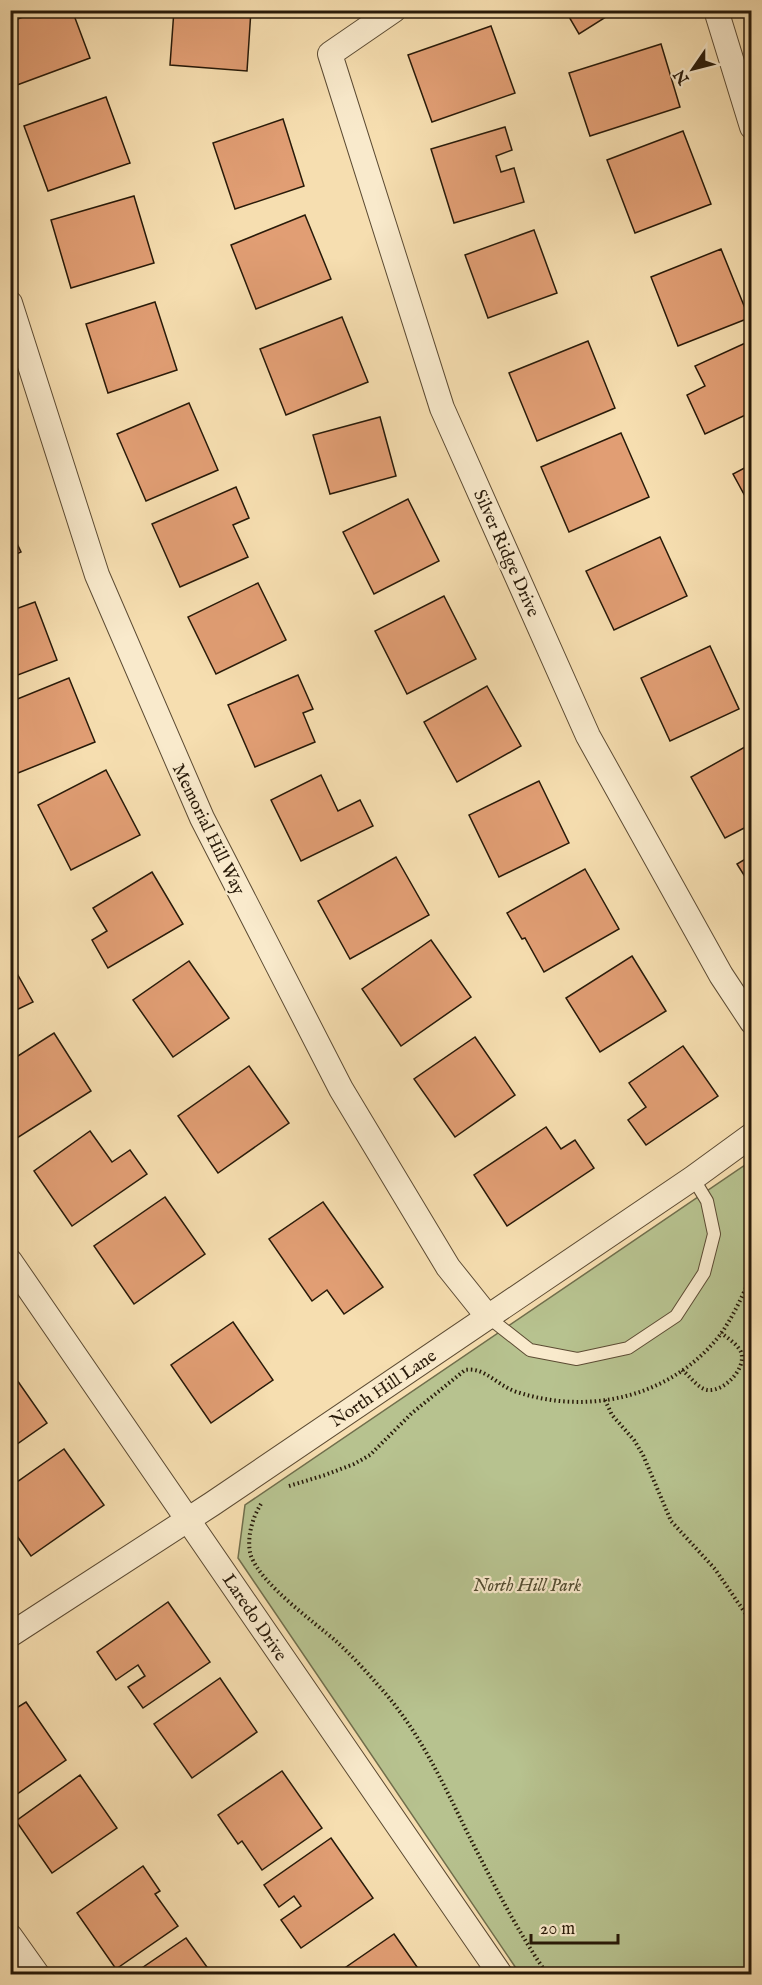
<svg xmlns="http://www.w3.org/2000/svg" width="762" height="1985" viewBox="0 0 762 1985" font-family="'IM FELL English',serif">
<style>
.green{fill:#b7c28f;stroke:#706e4c;stroke-width:1.5}
.building{fill:#e19e74;stroke:#281a09;stroke-width:1.5}
.lines{fill:none;stroke-linecap:round;stroke-linejoin:round}
.lane-casing{stroke:#5c4b33;stroke-width:14}
.street-casing{stroke:#5c4b33;stroke-width:26}
.path{stroke:#281a09;stroke-width:4;stroke-dasharray:1.5 3;stroke-linecap:butt}
.lane{stroke:#f9eacc;stroke-width:12}
.street{stroke:#f9eacc;stroke-width:24}
.labels{text-anchor:middle;stroke-width:4.5;stroke-linejoin:round;paint-order:stroke}
.street-label{font-size:18px;fill:#281a09;stroke:#f9eacc}
.park-label{font-size:18px;font-style:italic;fill:#534c31;stroke:#f9eacc}
</style>
<rect width="100%" height="100%" fill="#f6deb0"/>
<filter id="stains"><feTurbulence type="fractalNoise" baseFrequency=".00333" numOctaves="4"/><feColorMatrix values="0 0 0 0 .2 0 0 0 0 .09 0 0 0 0 .02 0 0 0 .5 -.17"/></filter>
<radialGradient id="worn" r=".72"><stop offset=".6" stop-color="#630" stop-opacity="0"/><stop offset="1" stop-color="#630" stop-opacity=".3"/></radialGradient>
<!-- green -->
<path class="green" d="M751,1161V1974H520L238,1558L245,1505Z"/>
<!-- building -->
<g class="building">
<path d="M41,10H72L90,58L17,85L10,68V22Z"/>
<path d="M174,10H251L247,71L170,65Z"/>
<path d="M565,10H617L579,34Z"/>
<path d="M491,26L515,93L432,122L408,55Z"/>
<path d="M661,44L680,107L590,136L569,73Z"/>
<path d="M106,97L130,163L48,191L24,126Z"/>
<path d="M283,119L304,186L235,209L213,143Z"/>
<path d="M505,127L512,150L496,156L501,172L514,168L524,202L454,223L431,149Z"/>
<path d="M683,131L711,204L635,233L607,160Z"/>
<path d="M134,196L154,263L71,288L51,220Z"/>
<path d="M305,215L331,279L256,309L231,245Z"/>
<path d="M534,230L557,293L488,318L465,255Z"/>
<path d="M721,249L749,318L678,346L651,277Z"/>
<path d="M155,302L177,370L108,393L86,324Z"/>
<path d="M342,317L368,382L286,415L260,349Z"/>
<path d="M752,340V412L705,434L687,395L705,386L695,366Z"/>
<path d="M588,341L615,408L537,441L509,373Z"/>
<path d="M189,403L218,470L146,501L117,434Z"/>
<path d="M380,417L396,476L330,494L313,435Z"/>
<path d="M621,433L649,497L569,532L541,467Z"/>
<path d="M752,464V509L733,474Z"/>
<path d="M236,487L249,518L233,525L248,557L180,587L152,524Z"/>
<path d="M408,499L439,561L374,594L343,532Z"/>
<path d="M10,529L21,552L10,557Z"/>
<path d="M660,537L687,596L614,630L586,571Z"/>
<path d="M258,583L286,640L216,674L188,617Z"/>
<path d="M444,596L476,659L407,694L375,631Z"/>
<path d="M35,602L57,660L10,678V611Z"/>
<path d="M710,646L739,709L670,741L641,678Z"/>
<path d="M298,675L313,709L303,713L315,742L255,767L228,705Z"/>
<path d="M69,678L95,742L13,775L10,769V702Z"/>
<path d="M487,686L521,746L457,782L424,722Z"/>
<path d="M752,743V824L725,838L691,777Z"/>
<path d="M106,770L140,835L71,870L38,805Z"/>
<path d="M321,775L338,811L360,800L373,826L301,861L271,800Z"/>
<path d="M539,781L569,843L499,877L469,815Z"/>
<path d="M752,855V888L737,864Z"/>
<path d="M396,857L429,915L350,959L318,901Z"/>
<path d="M585,869L619,929L544,972L525,938L522,939L507,913Z"/>
<path d="M152,872L183,924L108,968L92,940L107,931L93,908Z"/>
<path d="M431,940L471,997L401,1046L362,989Z"/>
<path d="M632,956L666,1011L600,1052L566,998Z"/>
<path d="M10,961L33,1002L10,1013Z"/>
<path d="M189,961L229,1018L173,1057L133,1000Z"/>
<path d="M54,1033L91,1091L17,1138L10,1128V1061Z"/>
<path d="M475,1037L515,1095L455,1137L414,1079Z"/>
<path d="M683,1046L718,1096L646,1145L628,1120L646,1107L629,1083Z"/>
<path d="M249,1066L289,1123L218,1173L178,1116Z"/>
<path d="M546,1127L561,1149L575,1140L594,1168L507,1226L474,1175Z"/>
<path d="M90,1131L112,1162L130,1150L147,1174L72,1226L34,1171Z"/>
<path d="M165,1197L205,1254L134,1304L94,1246Z"/>
<path d="M323,1202L383,1287L344,1314L327,1290L312,1301L269,1239Z"/>
<path d="M233,1322L273,1380L211,1423L171,1365Z"/>
<path d="M10,1370L47,1423L10,1449Z"/>
<path d="M64,1449L104,1505L31,1556L10,1526V1487Z"/>
<path d="M168,1602L210,1662L143,1708L128,1687L145,1676L138,1665L116,1680L97,1652Z"/>
<path d="M220,1678L257,1732L192,1778L154,1724Z"/>
<path d="M26,1702L66,1760L10,1799V1712Z"/>
<path d="M282,1771L322,1828L262,1870L242,1841L238,1844L218,1815Z"/>
<path d="M80,1775L117,1828L52,1873L16,1821Z"/>
<path d="M331,1838L373,1898L301,1948L281,1920L301,1906L294,1896L279,1907L264,1885Z"/>
<path d="M143,1866L160,1891L155,1894L178,1926L116,1969L77,1913Z"/>
<path d="M394,1934L422,1974H336Z"/>
<path d="M186,1938L212,1974H133Z"/>
</g>
<g class="lines">
<!-- lane casing -->
<g class="lane-casing">
<path id="lane" d="M488,1317L530,1350L577,1359L628,1348L676,1316L704,1273L714,1234L707,1201L693,1178"/>
</g>
<!-- street casing -->
<g class="street-casing">
<g id="street">
<path d="M394,10L330,54L442,408L588,736L721,975L752,1022"/>
<path d="M716,10L752,127"/>
<path d="M10,303L97,575L202,818L341,1089L448,1267L488,1317"/>
<path d="M10,1261L500,1974"/>
<path d="M10,1635L212,1504L693,1178L752,1135"/>
<path d="M10,1936L37,1974"/>
</g>
</g>
<!-- path -->
<g class="path">
<path d="M682,1370C690,1376 698,1389 708,1390C724,1392 747,1368 741,1352C737,1344 728,1338 721,1333"/>
<path d="M605,1400L612,1415L634,1440L643,1455L671,1521L715,1569L752,1623"/>
<path d="M289,1486L325,1475L354,1464L370,1455L412,1413L465,1370C481,1367 493,1380 506,1387C512,1391 520,1393 527,1395C597,1414 674,1394 720,1335C733,1317 743,1295 752,1274"/>
<path d="M261,1504C252,1518 246,1540 251,1556C262,1585 313,1621 337,1642C351,1655 365,1670 378,1685C418,1729 441,1779 467,1832C492,1881 516,1929 547,1974"/>
</g>
<!-- lane -->
<use href="#lane" class="lane"/>
<!-- street -->
<use href="#street" class="street"/>
</g>
<g class="labels">
<!-- street labels -->
<g class="street-label">
<text transform="translate(507 553) rotate(66)" y="6">Silver Ridge Drive</text>
<text transform="translate(209 829) rotate(64)" y="6">Memorial Hill Way</text>
<text transform="translate(383 1388) rotate(-34)" y="6">North Hill Lane</text>
<text transform="translate(255 1617) rotate(56)" y="6">Laredo Drive</text>
</g>
<!-- park labels -->
<g class="park-label">
<text x="527" y="1591">North Hill Park</text>
</g>
</g>
<!-- margin -->
<rect width="762" height="1985" fill="none" stroke="#f6deb0" stroke-width="36"/>
<rect x="12" y="12" width="738" height="1961" fill="none" stroke="#281a09" stroke-width="3"/>
<rect x="18" y="18" width="726" height="1949" fill="none" stroke="#281a09" stroke-width="1.5"/>
<!-- north arrow -->
<g transform="translate(693 69) rotate(235)" stroke="#f9eacc" stroke-width="4.5" paint-order="stroke">
<path d="M0-4.5L10 22L0 15L-10 22Z" fill="#281a09"/>
<text y="-9" font-size="16" font-weight="bold" text-anchor="middle" fill="#281a09">N</text>
</g>
<!-- scale -->
<path d="M531 1934v9h87v-9" fill="none" stroke="#281a09" stroke-width="3"/>
<text x="540" y="1934" font-size="18" fill="#281a09" stroke="#f9eacc" stroke-width="4.5" paint-order="stroke">20 m</text>
<rect width="100%" height="100%" filter="url(#stains)"/>
<rect width="100%" height="100%" fill="url(#worn)"/>
</svg>
